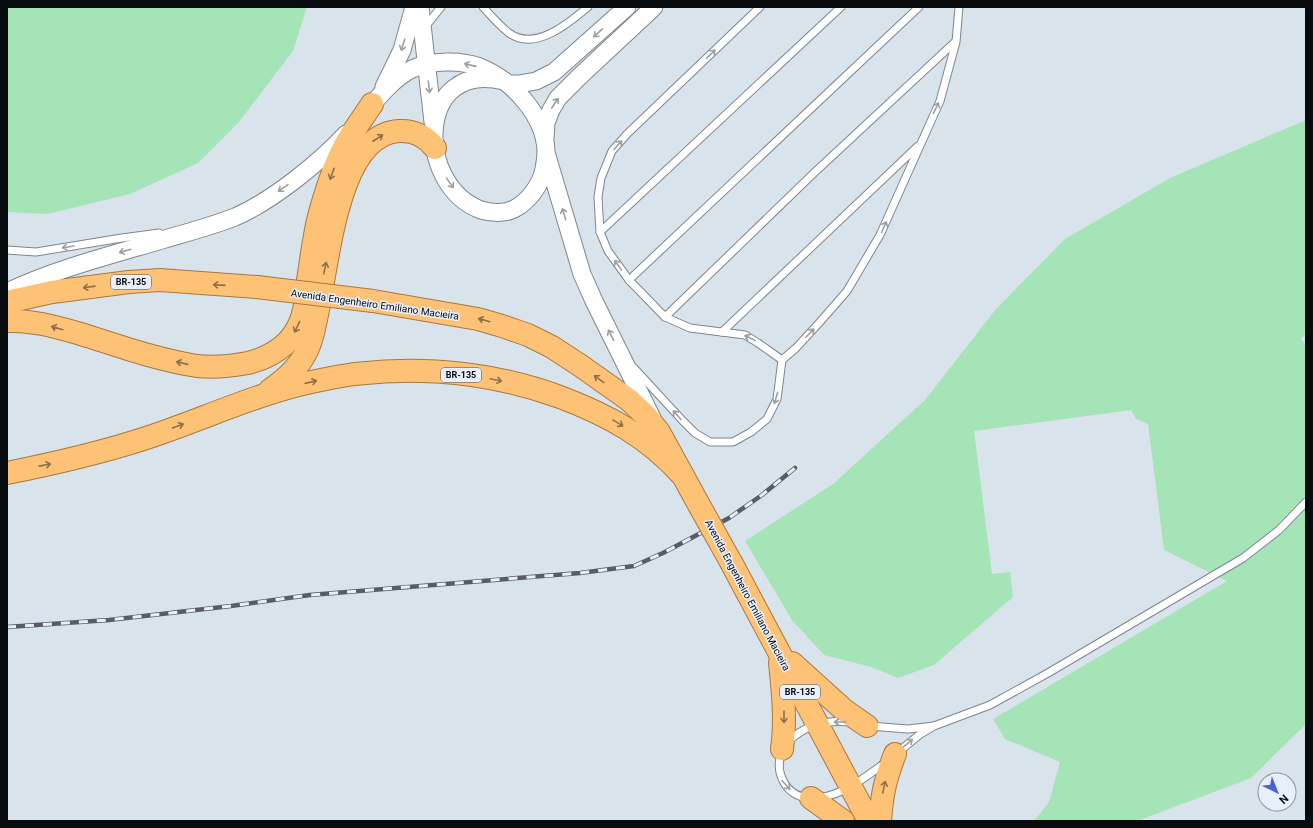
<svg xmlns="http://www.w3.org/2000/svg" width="1313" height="828" viewBox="0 0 1313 828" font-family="Roboto,sans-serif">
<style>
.green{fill:#a5e4b6}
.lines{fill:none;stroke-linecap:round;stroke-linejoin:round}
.service-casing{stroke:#7d868e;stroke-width:9}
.tertiary-casing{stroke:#7d868e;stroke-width:19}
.trunk-casing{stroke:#a8783c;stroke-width:24}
.service{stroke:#fff;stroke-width:7}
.tertiary{stroke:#fff;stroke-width:17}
.trunk{stroke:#fec277;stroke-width:22}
.rail-casing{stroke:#585d63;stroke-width:4.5}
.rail{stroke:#e7f0fa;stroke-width:3;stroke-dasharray:9;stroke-linecap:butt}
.trunk-bridge-casing{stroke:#a8783c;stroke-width:24;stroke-linecap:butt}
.trunk-bridge{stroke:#fec277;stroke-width:22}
.oneway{stroke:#9d9e9f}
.oneway2{stroke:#907048}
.labels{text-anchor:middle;stroke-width:3;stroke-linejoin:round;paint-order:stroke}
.shield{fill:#e7f0fa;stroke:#4c5056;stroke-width:1}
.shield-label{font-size:9px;font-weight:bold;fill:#090c0f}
.street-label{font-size:10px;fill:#090c0f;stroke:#e7f0fa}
</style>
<rect width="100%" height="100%" fill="#d9e3ec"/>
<!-- green -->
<g class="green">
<path d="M7,7H307L293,51L238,123L198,163L130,194L47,214L7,212Z"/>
<path d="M1306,120V333L1301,339L1306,344V724L1251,778L1137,821H1034L1049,802L1060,762L1005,739L993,719L1227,581L1164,550L1148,424L1136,419L1131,410L974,431L992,574L1010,572L1013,597L934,665L898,678L871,667L824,655L792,620L745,541L833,484L925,400L996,309L1065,239L1170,178Z"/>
</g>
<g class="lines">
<!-- service casing -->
<g class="service-casing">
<g id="service">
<path d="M483,7C491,16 500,26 509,33C535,52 569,23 588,7"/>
<path d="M760,7L627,134L612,151L601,178L598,197L600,232L608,251L629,280L665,317L690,328L745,335L758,343L782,360"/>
<path d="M425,27L441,7"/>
<path d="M600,232L841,7"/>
<path d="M7,250L36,252L122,238L159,233"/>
<path d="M629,280L919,7"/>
<path d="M665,317L815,172L955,42"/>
<path d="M722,332L918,146"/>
<path d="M634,368L682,420L695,433L710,442H733L751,432L767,419L777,399L782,360L796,348L819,323L847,291L880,235L940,101L956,42L959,7"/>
<path d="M869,726L908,729L934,726"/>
<path d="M789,741C805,725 828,720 851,722"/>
<path d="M782,751C774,772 785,796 809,798"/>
<path d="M896,754L919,735L934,726L990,705L1048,673L1243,558L1279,530L1306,502"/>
<path d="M819,798C845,794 865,777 885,763"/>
</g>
</g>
<!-- tertiary casing -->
<g class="tertiary-casing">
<g id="tertiary">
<path d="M420,7L433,122"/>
<path d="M508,84H519L536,81L554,72L627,7"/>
<path d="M384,87L402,50L414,7"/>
<path d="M364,114C378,98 392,79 412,69C432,60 461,60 480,67C512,80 545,116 546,151C546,157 545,163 544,169C541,185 528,202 514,209C504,214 492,213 481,210C414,185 416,59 504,81"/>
<path d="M545,138L546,123L551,110L558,98L580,76L654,7"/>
<path d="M547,156L582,274L594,301L652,418"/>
<path d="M7,292C58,268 112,255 165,239C189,232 212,226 235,217C272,201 319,163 346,134"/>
</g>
</g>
<!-- trunk casing -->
<g class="trunk-casing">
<g id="trunk">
<path d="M373,301L478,319L502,326L528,335L552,347L581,366L629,400L646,416L659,432L699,505"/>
<path d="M7,302L52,292L129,282L160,280L257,287"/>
<path d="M7,321C33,320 56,327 81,334C119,346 158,360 197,366C215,368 231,366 248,363C276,356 298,339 304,310C306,300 307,290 308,280C312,256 314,232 321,209C327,188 334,166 344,147C352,132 363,118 372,104"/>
<path d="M270,390C287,378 303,364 310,343C328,294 329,135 399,131C413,130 426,136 435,148"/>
<path d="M7,473C52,464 96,454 140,440C197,422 252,395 311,382C392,363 481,368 560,397C608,415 648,437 683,476"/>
<path d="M732,564L869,821"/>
<path d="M780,663C783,692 786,720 782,749"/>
<path d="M792,663L844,710L867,726"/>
<path d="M811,798L843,821"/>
<path d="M880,821C882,794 885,780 895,754"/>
</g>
</g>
<!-- service -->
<use href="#service" class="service"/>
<!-- tertiary -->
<use href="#tertiary" class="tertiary"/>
<!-- trunk -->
<use href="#trunk" class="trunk"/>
<!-- rail casing -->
<g class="rail-casing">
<path id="rail" d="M7,627L109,620L231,606L310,595L580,573L634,566L663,553L729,518L762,495L795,468"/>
</g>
<!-- rail -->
<use href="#rail" class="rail"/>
<!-- trunk-bridge casing -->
<g class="trunk-bridge-casing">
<g id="trunk-bridge">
<path d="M257,287L373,301"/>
<path d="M699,505L732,564"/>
</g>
</g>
<!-- trunk-bridge -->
<use href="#trunk-bridge" class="trunk-bridge"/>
</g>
<!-- one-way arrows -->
<defs><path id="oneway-shaft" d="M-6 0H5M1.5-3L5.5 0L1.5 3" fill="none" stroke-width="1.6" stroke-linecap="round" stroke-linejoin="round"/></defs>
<g class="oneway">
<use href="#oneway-shaft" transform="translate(598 33) rotate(137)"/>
<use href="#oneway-shaft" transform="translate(403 45) rotate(107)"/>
<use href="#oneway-shaft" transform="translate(711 54) rotate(-44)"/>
<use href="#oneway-shaft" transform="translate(470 65) rotate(-167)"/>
<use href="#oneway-shaft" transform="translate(429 87) rotate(83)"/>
<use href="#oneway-shaft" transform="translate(555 103) rotate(-57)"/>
<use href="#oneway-shaft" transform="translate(936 108) rotate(-64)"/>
<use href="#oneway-shaft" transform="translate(618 145) rotate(-48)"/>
<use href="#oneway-shaft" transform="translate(450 183) rotate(55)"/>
<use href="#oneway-shaft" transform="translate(283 188) rotate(145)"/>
<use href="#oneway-shaft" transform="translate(564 214) rotate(-106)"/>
<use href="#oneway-shaft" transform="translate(884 227) rotate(-66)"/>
<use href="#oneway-shaft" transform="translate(68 247) rotate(171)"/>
<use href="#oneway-shaft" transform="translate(125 251) rotate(164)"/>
<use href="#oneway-shaft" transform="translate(618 265) rotate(-126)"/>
<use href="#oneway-shaft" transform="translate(810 333) rotate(-46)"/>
<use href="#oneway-shaft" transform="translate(611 335) rotate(-117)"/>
<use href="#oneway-shaft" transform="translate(750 338) rotate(-154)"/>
<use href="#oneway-shaft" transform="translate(776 398) rotate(107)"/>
<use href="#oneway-shaft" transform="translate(677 415) rotate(-132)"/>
<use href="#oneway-shaft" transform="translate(840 722) rotate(180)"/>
<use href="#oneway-shaft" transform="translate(908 743) rotate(-40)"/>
<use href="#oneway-shaft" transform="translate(786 785) rotate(48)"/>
</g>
<g class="oneway2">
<use href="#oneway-shaft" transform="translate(378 138) rotate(-33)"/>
<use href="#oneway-shaft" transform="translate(332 174) rotate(110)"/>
<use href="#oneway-shaft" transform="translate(325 268) rotate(-78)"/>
<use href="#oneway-shaft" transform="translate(219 285) rotate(-176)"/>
<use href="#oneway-shaft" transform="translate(89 287) rotate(172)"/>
<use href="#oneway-shaft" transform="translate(484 320) rotate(-164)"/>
<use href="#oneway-shaft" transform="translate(297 327) rotate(116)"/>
<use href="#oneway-shaft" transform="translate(57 328) rotate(-164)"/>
<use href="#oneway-shaft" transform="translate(182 363) rotate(-167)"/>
<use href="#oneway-shaft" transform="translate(599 379) rotate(-144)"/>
<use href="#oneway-shaft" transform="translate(496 380) rotate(12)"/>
<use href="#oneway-shaft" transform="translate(311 382) rotate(-13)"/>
<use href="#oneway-shaft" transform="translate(618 423) rotate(31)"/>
<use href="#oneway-shaft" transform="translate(178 426) rotate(-20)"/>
<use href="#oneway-shaft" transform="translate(45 465) rotate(-11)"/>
<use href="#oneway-shaft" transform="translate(784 717) rotate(90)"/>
<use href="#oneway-shaft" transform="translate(884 787) rotate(-78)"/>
</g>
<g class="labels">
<!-- shield labels -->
<g class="shield">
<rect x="111" y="275" width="40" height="14" rx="3"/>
<rect x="441" y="368" width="40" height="14" rx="3"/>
<rect x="780" y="685" width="40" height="14" rx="3"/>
</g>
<g class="shield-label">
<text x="131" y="285">BR-135</text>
<text x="461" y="378">BR-135</text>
<text x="800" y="695">BR-135</text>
</g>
<!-- street labels -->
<g class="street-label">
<text transform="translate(375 304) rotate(8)" y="4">Avenida Engenheiro Emiliano Macieira</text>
<text transform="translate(748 595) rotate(62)" y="4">Avenida Engenheiro Emiliano Macieira</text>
</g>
</g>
<!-- border -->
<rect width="1313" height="828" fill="none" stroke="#090c0f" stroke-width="16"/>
<!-- north arrow -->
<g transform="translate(1277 792) rotate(137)"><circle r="19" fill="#e7f0fa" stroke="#8e959c"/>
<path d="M0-3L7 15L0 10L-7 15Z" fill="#525ed4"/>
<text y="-6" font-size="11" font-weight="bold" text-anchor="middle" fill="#090c0f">N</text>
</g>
</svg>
